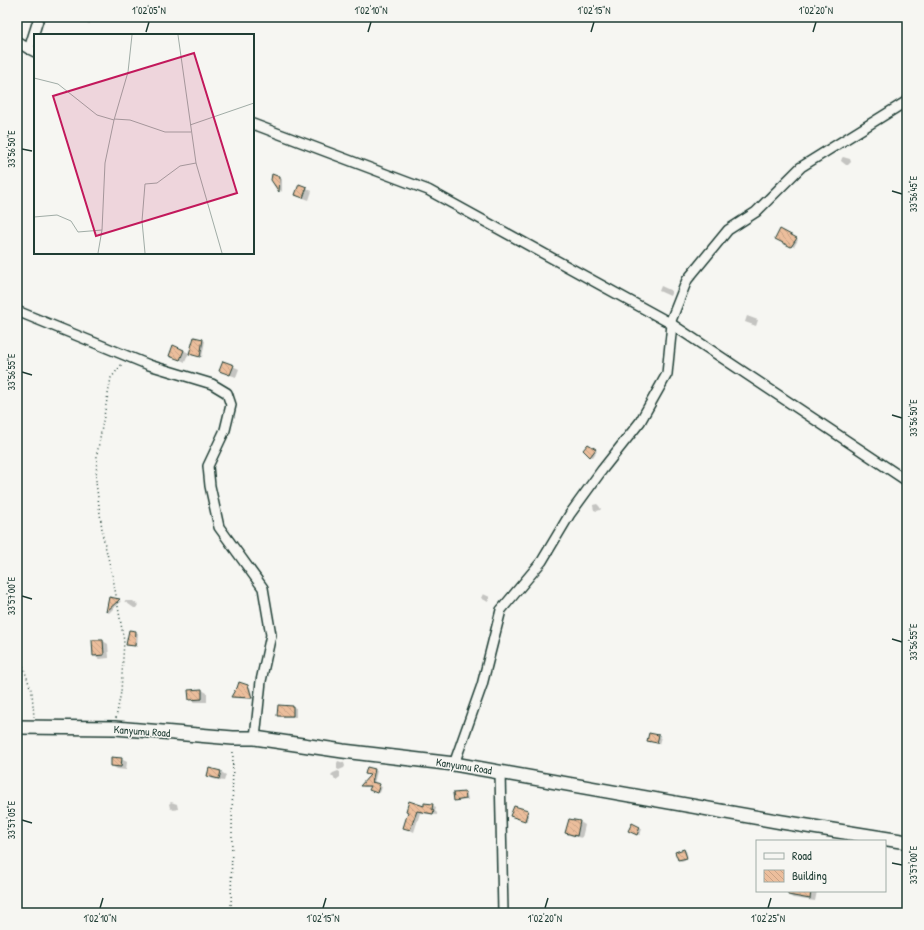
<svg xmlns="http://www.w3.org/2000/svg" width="924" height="930" viewBox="0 0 924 930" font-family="'Patrick Hand',sans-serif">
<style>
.shadow{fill:#0003}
.building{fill:url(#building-back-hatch);stroke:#1f3d34}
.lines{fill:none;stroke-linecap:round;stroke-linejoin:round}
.street-casing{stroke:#1f3d34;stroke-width:12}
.secondary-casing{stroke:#1f3d34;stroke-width:16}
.path{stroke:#1f3d34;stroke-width:1.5;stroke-dasharray:1 3;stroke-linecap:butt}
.street{stroke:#f6f6f2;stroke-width:9}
.secondary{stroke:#f6f6f2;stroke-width:13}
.ticks{fill:none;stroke:#1f3d34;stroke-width:1.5}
.labels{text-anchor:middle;stroke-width:3;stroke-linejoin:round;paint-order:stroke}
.street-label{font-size:11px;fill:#1f3d34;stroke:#f6f6f2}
.inset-road{fill:none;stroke:#a0aca6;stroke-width:1}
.view{fill:#c2185b;fill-opacity:0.15;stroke:#c2185b;stroke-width:2}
.inset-edge{fill:none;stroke:#1f3d34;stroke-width:2}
.neatline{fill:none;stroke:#1f3d34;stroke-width:1.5}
.ticks-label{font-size:10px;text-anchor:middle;fill:#1f3d34}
</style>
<defs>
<pattern id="building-back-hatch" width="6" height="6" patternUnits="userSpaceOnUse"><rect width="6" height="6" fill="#ecbe9c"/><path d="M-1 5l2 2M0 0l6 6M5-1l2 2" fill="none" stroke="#caa487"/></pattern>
</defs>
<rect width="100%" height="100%" fill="#f6f6f2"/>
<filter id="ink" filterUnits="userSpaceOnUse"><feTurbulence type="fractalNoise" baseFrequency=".025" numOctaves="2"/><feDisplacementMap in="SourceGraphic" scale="8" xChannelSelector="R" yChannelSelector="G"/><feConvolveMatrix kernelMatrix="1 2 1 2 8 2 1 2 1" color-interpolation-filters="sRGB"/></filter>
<g filter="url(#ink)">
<!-- shadow -->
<g class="shadow">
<path d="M76,17H91L90,24L80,21L75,18Z"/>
<path d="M843,157L850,159L851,162L848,165H846L841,161L842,158Z"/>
<path d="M280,178L282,179V192L272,180Z"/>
<path d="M299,185L312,191L309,200L301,197Z"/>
<path d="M780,230L798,240L794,247L776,238Z"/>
<path d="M661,286L672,291L670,296L659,291Z"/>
<path d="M747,316L758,320L756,326L745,322Z"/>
<path d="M202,340L205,341L202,357L190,354Z"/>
<path d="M183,350L189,353L185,362L170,355Z"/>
<path d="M224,362L239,369L236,377L225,373Z"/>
<path d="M588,445L597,451L593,457L590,456Z"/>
<path d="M597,504L599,506L601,509L600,510L597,511L594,510L593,506V505Z"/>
<path d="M483,594L490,597L488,602L481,598Z"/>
<path d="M110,598L121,601L109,613L107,612Z"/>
<path d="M124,601H133L138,605L136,608H134Z"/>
<path d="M129,631L138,633L137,647L127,644Z"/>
<path d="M103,641L108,644L109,658L99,659L94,656Z"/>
<path d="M248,686L250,687L253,699L235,698L233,697L238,689Z"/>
<path d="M202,690L207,693V702H195L190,699Z"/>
<path d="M279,706L293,707L296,708V717H280L278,716Z"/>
<path d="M658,736L661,737L659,744L648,741Z"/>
<path d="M121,759L127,762L126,770L117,769L112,766Z"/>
<path d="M338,761L344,763L345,766L344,768L339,770L337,769V763Z"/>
<path d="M374,770L377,771L374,784L382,787L380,793L373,791L372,787H364L362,786L371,776L366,774Z"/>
<path d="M338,771L340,772V777L336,780L331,775L333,773Z"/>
<path d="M221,772L226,775L224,781L213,779L208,776Z"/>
<path d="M465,793L467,794L468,800L457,801L455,800Z"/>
<path d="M171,802L177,804L178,809L174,810L170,808L169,804Z"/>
<path d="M432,805L436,807L435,811L437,813V815L420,813L414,832L404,827L409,811Z"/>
<path d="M527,811L529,813L527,821L514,817Z"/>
<path d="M569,820L580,822L585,825L582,838L572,836L566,833Z"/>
<path d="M632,825L642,829L640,835L632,832Z"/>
<path d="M684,850L686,851L688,859L681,861L679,860Z"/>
<path d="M788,891H817L815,901L793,898L788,895Z"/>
</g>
<!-- building -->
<g class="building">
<path d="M272,174L280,177L279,192L271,180Z"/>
<path d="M299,184L307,187L303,198L295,195Z"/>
<path d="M780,229L797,238L791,247L775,239Z"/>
<path d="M194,337L203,339L200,357L189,354Z"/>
<path d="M173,345L184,350L180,360L169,356Z"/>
<path d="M223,361L234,365L230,375L219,371Z"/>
<path d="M588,444L596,449L590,457L583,450Z"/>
<path d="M109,597L120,599L106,612Z"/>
<path d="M129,630L136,631L135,646L126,645Z"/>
<path d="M92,640H103L104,655L93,656Z"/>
<path d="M239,682L248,685L252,698L231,697L235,690L237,688Z"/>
<path d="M202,689V699L189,700L188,690Z"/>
<path d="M278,705L293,706V716H277Z"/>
<path d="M649,733L659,735L657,743L647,741Z"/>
<path d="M111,757L122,758L121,767L111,766Z"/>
<path d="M367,767L375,769L372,783V782L380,784L377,793L369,790L371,786H360L370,775L365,774Z"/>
<path d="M209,768L221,771L219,779L207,776Z"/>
<path d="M465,792L466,799L454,801L453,793Z"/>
<path d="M409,801L424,806V803L433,804L432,809L434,810L433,814L417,811L410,830L403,828L408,812L406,811Z"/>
<path d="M514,806L528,810L525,821L510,816Z"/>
<path d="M569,819L580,821L577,836L565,833Z"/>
<path d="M632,823L640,827L637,835L628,831Z"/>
<path d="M684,849L687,858L678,860L675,852Z"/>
<path d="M788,891H811L810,899L788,895Z"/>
</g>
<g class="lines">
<!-- street casing -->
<g class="street-casing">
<g id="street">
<path d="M17,42L29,49L35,52"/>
<path d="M29,49L39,17"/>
<path d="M253,124L428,190L670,323L907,481"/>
<path d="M17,311L149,365L212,384L227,393L231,405L225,430L208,466L210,486L219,527L263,588L271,635L261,681L255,738"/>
<path d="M670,323L687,280L728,230L756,212L801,167L907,101"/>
<path d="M454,764L482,685L501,610L542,561L570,514L602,470L640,422L667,374L672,324"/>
<path d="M500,772L503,913"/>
</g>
</g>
<!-- secondary casing -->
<g class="secondary-casing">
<path id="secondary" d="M17,727L115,728L233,738H255L343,751L454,764L782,822L907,842"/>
</g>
<!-- path -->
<g class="path">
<path d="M17,647L32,693L34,717"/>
<path d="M116,718L121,692L124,641L113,578L103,537L96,482L97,454L111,378L122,364"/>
<path d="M231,913L233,749"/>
</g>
<!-- street -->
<use href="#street" class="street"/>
<!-- secondary -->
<use href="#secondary" class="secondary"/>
</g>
</g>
<!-- ticks -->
<path class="ticks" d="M146,32L149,22M368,32L371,22M591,32L594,22M813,32L816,22M22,149L32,151M892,191L902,194M22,372L32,375M892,415L902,418M22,596L32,599M892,639L902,642M22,820L32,823M892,863L902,865M100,908L103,898M323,908L326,898M545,908L548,898M768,908L771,898"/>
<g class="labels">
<!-- street labels -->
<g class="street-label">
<text transform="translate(142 731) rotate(4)" y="4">Kanyumu Road</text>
<text transform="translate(464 766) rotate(9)" y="4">Kanyumu Road</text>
</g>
</g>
<!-- overview -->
<g transform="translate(34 34)">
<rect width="220" height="220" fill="#f6f6f2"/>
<path class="inset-road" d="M144,1L162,129L188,219M0,44L24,50L63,81L80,86M80,85L96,86L131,98H157M156,91L220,69M0,183L23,181L37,187L44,198L68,196M64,219L68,196L71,129L80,86L94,38L98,1M111,219L108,187L111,150L123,149L146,132L162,129"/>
<path class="view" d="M160,19L203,159L62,202L19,62Z"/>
<rect width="220" height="220" class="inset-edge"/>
</g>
<!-- margin -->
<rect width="924" height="930" fill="none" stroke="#f6f6f2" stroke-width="44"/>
<!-- legend -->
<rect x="756" y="840" width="130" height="52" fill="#f6f6f2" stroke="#a0aca6"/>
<rect x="764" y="853" width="20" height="6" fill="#f6f6f2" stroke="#a0aca6"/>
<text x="792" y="860" font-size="12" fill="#1f3d34">Road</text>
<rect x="764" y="870" width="20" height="12" fill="url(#building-back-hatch)" stroke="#a0aca6"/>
<text x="792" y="880" font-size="12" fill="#1f3d34">Building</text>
<rect x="22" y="22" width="880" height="886" class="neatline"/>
<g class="ticks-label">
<text x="149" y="14">1°02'05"N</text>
<text x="371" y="14">1°02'10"N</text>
<text x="594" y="14">1°02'15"N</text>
<text x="816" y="14">1°02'20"N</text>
<text transform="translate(11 149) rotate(-90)" y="4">33°56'50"E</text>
<text transform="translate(913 194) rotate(-90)" y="4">33°56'45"E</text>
<text transform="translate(11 372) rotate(-90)" y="4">33°56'55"E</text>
<text transform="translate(913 418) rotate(-90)" y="4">33°56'50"E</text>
<text transform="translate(11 596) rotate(-90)" y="4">33°57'00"E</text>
<text transform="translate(913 642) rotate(-90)" y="4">33°56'55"E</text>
<text transform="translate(11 820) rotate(-90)" y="4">33°57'05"E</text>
<text transform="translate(913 865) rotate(-90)" y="4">33°57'00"E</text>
<text x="100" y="922">1°02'10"N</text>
<text x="323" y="922">1°02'15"N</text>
<text x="545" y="922">1°02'20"N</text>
<text x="768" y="922">1°02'25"N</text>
</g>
</svg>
